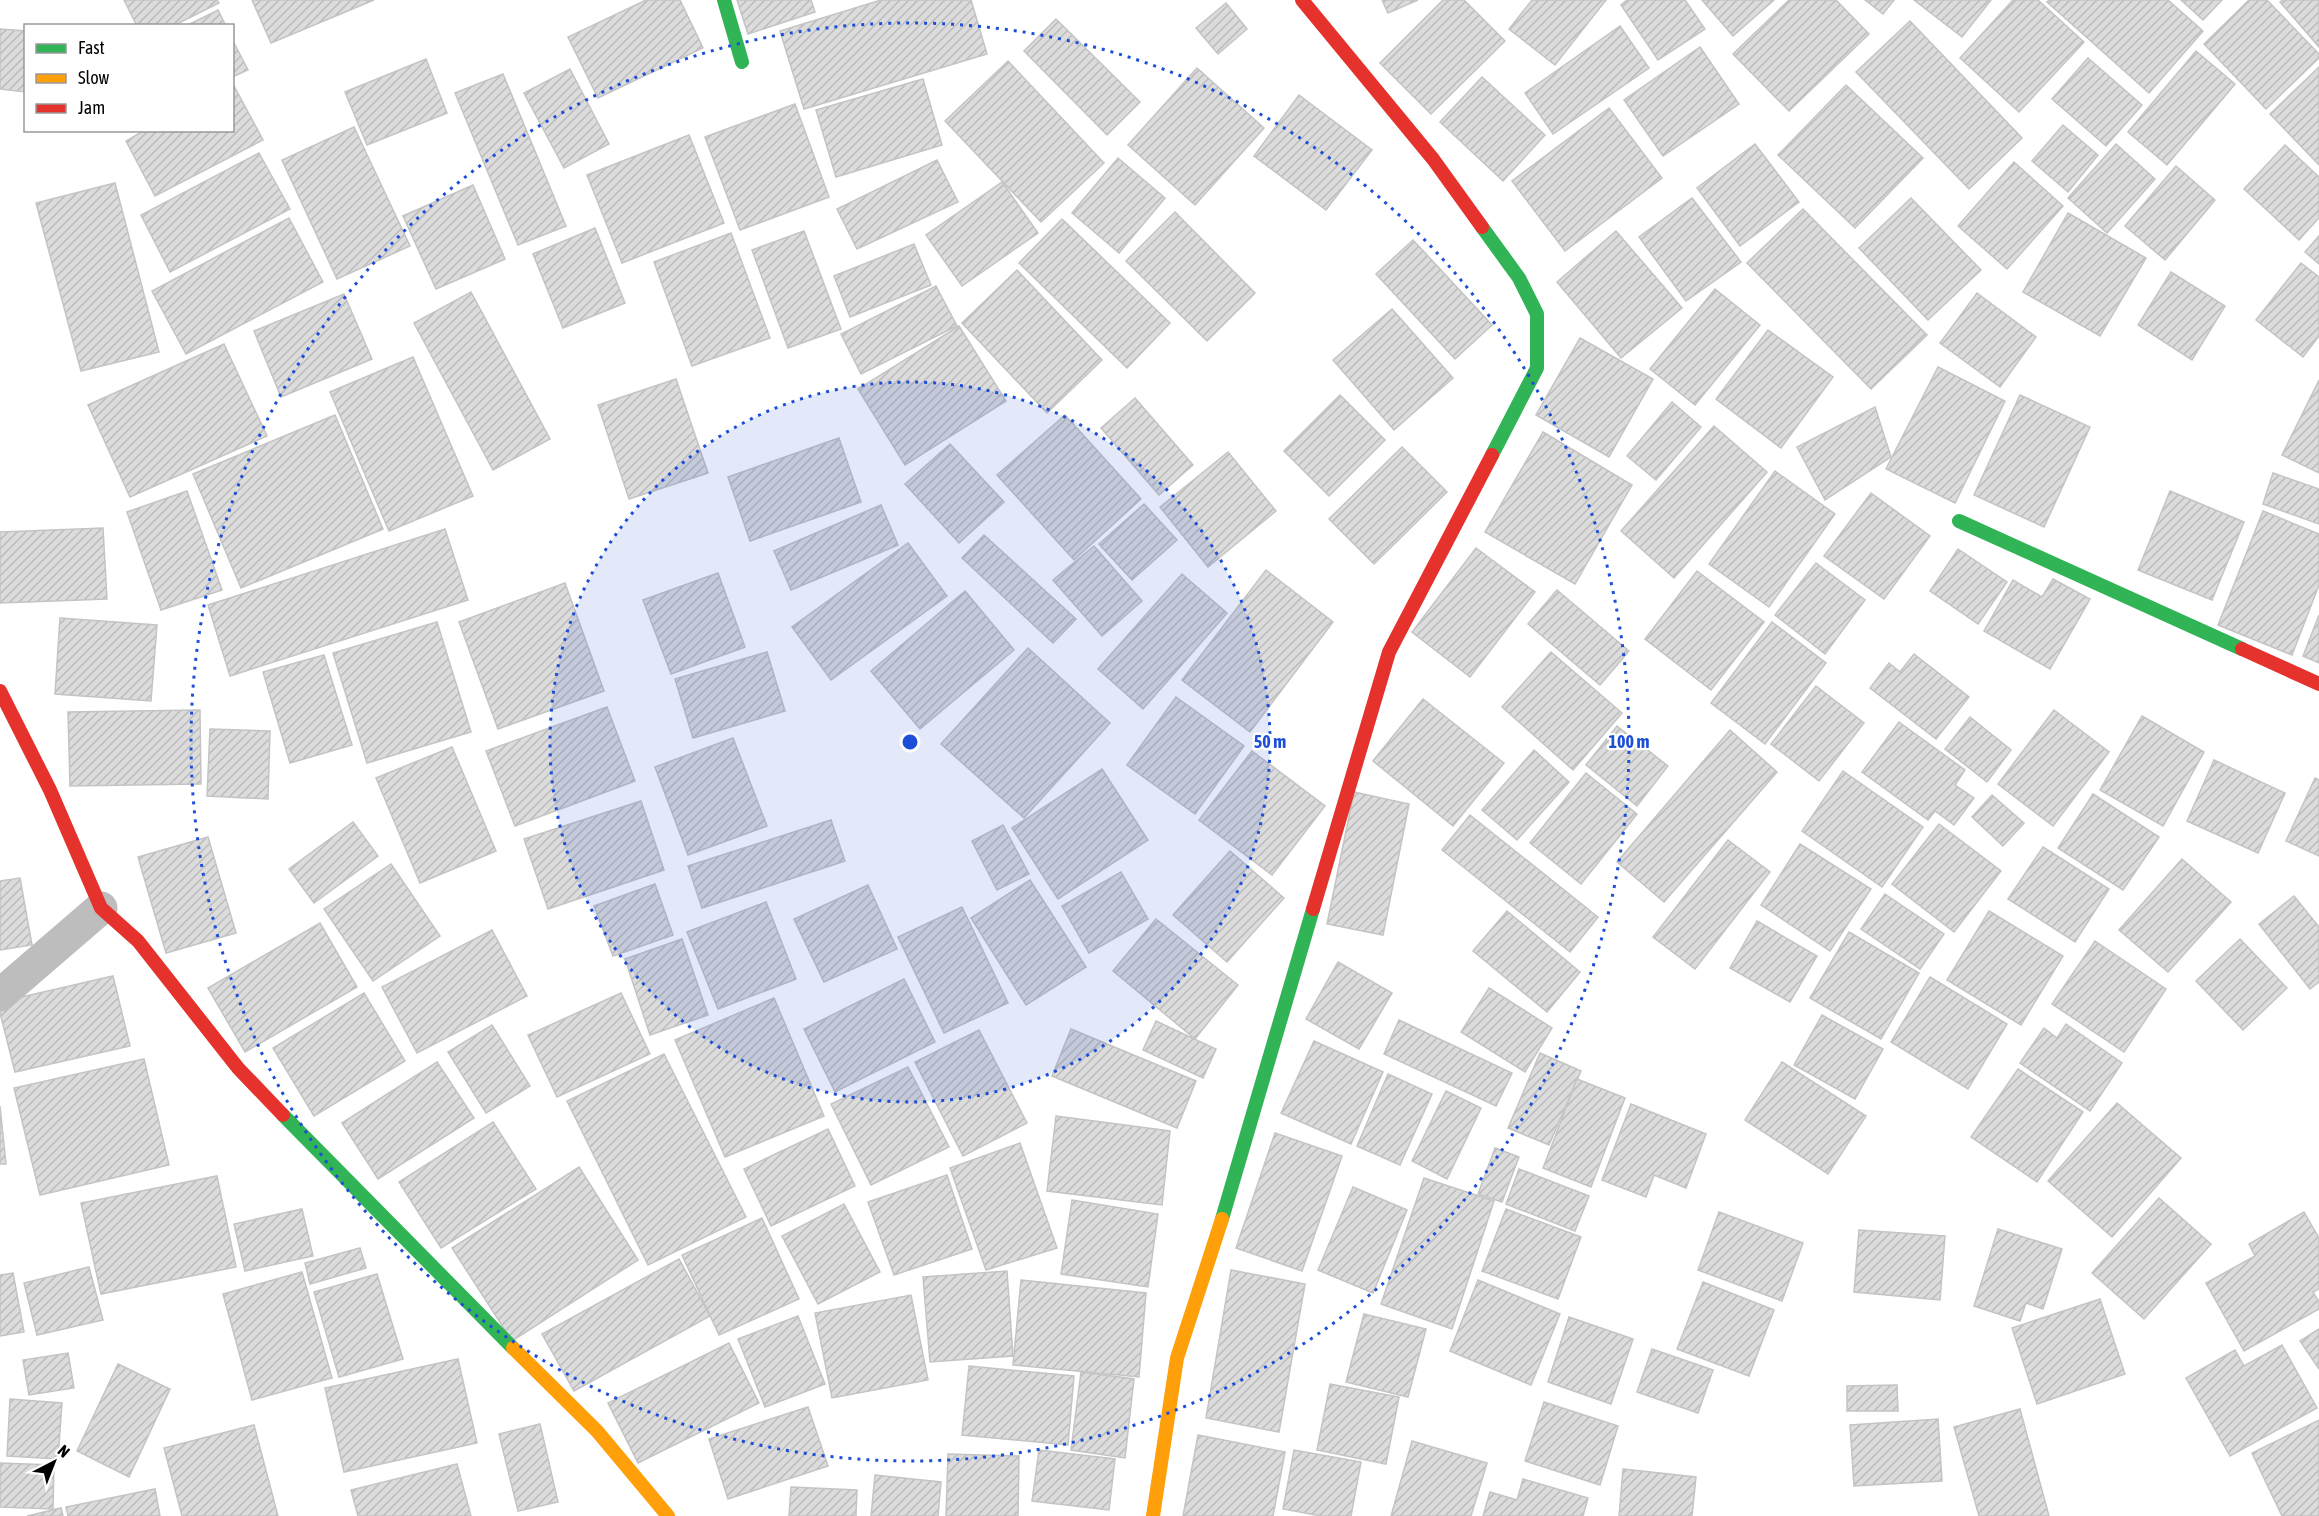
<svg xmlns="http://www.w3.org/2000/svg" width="2319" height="1516" viewBox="0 0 2319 1516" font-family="'Asap Condensed',sans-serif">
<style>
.building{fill:url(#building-hatch);stroke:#c4c4c4;stroke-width:1.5}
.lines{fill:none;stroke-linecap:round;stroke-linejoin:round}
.street{stroke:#bdbdbd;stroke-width:33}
.fast{stroke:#30b455;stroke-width:14}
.slow{stroke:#ff9f0a;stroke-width:14}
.jam{stroke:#e5322d;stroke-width:14}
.ring{fill:none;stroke:#1d4ed8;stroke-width:3;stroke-dasharray:3 6}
.centre{fill:#1d4ed8;stroke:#fff;stroke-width:3}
.ring-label{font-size:18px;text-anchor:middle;font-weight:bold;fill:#1d4ed8;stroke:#fff;stroke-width:4.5;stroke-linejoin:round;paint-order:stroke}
</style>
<defs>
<pattern id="building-hatch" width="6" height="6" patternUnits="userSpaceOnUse" patternTransform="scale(1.5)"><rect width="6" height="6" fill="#dcdcdc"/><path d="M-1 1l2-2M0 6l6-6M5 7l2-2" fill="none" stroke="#bbb"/></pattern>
</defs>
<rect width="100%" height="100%" fill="#fff"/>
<!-- building -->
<g class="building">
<path d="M124,0H217L219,3L173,26H137Z"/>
<path d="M252,0H374L271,43Z"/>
<path d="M646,0H680L703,48L598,98L568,37Z"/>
<path d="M737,0H811L815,12L748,34Z"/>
<path d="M881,0H971L987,54L804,109L780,31Z"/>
<path d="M1382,0H1418L1388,13Z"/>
<path d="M1443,0H1464L1505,41L1431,114L1380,63Z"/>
<path d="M1532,0H1606L1555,65L1509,29Z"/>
<path d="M1627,0H1685L1705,29L1658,60L1621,5Z"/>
<path d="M1702,0H1774L1733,36Z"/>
<path d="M1789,0H1836L1869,34L1789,111L1733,54Z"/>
<path d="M1865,0H1894L1883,14Z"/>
<path d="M1914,0H1991L1962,37Z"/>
<path d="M2013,0H2038L2084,42L2019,112L1960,58Z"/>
<path d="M2049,0H2168L2203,31L2149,93L2047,2Z"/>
<path d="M2181,0H2222L2203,20Z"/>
<path d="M2249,0H2267L2319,54V58L2266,109L2204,44Z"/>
<path d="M2283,0H2319V47L2280,2Z"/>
<path d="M1226,3L1247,29L1218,54L1196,28Z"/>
<path d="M218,10L226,26H186Z"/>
<path d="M1056,19L1140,102L1107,135L1024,51Z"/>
<path d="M1910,21L2022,138L1969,189L1856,72Z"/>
<path d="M1620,26L1649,68L1553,134L1525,93Z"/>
<path d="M0,29L26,31V92L0,89Z"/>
<path d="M232,39L248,70L232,77Z"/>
<path d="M1700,47L1739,104L1663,156L1624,100Z"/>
<path d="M2196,51L2235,84L2167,165L2128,132Z"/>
<path d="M2088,58L2142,105L2106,146L2052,99Z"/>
<path d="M426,59L447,113L367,145L345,92Z"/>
<path d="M1008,61L1104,163L1041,222L945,121Z"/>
<path d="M2319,67V165L2270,114Z"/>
<path d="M1197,68L1264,128L1195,205L1128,145Z"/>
<path d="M570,69L609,144L564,168L524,93Z"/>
<path d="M503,74L566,226L518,245L455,93Z"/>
<path d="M1482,77L1545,135L1503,181L1440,122Z"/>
<path d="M923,79L942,145L836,177L816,110Z"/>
<path d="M233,84L263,140L155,196L126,141L145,130H232Z"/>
<path d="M1846,85L1923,158L1855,228L1778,155Z"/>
<path d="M1299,95L1372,150L1326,210L1254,156Z"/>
<path d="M795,104L829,197L740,230L705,137Z"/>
<path d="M1609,108L1662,178L1565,251L1512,181Z"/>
<path d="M2063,125L2098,155L2068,192L2032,161Z"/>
<path d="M354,127L410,246L337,279L282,160Z"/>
<path d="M689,135L724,223L622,263L587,175Z"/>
<path d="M1755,144L1799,202L1740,246L1697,188Z"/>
<path d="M2116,144L2155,179L2107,233L2068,198Z"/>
<path d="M2285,145L2319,177V218L2299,240L2244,189Z"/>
<path d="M259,153L290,209L170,272L141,215Z"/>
<path d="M1118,158L1165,198L1119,253L1072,213Z"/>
<path d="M937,160L958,202L857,249L837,209Z"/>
<path d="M2014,162L2063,206L2007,269L1958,226Z"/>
<path d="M2176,166L2215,200L2165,260L2125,226Z"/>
<path d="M1002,182L1038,233L962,286L926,235Z"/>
<path d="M115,183L159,352L81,371L36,203Z"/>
<path d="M473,185L505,259L436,289L403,216Z"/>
<path d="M1692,198L1741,262L1686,301L1639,237Z"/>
<path d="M1911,198L1981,270L1928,320L1859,248Z"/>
<path d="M1803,209L1927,335L1871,389L1747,263Z"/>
<path d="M1175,212L1255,293L1207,341L1126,261Z"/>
<path d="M2068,213L2146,258L2100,336L2023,292Z"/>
<path d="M289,218L323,282L186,354L152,291Z"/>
<path d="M1062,219L1170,323L1127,368L1019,263Z"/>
<path d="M595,228L625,303L563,328L533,254Z"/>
<path d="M804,231L841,329L788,348L752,250Z"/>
<path d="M1616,231L1682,308L1621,358L1557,282Z"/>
<path d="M731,233L770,338L692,366L654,262Z"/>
<path d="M2319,236V264L2305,252Z"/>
<path d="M1413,240L1492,325L1455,359L1376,274Z"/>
<path d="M914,244L931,285L850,317L834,276Z"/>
<path d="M2301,263L2319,277V336L2303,357L2256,320Z"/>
<path d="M1017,270L1102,360L1047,413L962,323Z"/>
<path d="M2171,272L2225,306L2192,360L2138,325Z"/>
<path d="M936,286L957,326L861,374L841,334Z"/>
<path d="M1715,289L1760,325L1695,405L1650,369Z"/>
<path d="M471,292L550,439L493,470L414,323Z"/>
<path d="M1977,293L2036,337L2000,387L1940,343Z"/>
<path d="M344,294L372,359L281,397L254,331Z"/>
<path d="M1392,309L1453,378L1394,430L1333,360Z"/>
<path d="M959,326L1006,401L905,465L858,389Z"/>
<path d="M1768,330L1833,377L1781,448L1716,399Z"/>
<path d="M1580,338L1653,379L1609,457L1536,415Z"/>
<path d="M224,344L267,436L130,497L88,405Z"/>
<path d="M413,357L473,496L389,531L330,392Z"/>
<path d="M1938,367L2005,401L1955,503L1886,469Z"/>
<path d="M676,379L708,473L629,499L598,405Z"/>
<path d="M2319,380V473L2282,455Z"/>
<path d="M1340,395L1385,440L1329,496L1284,451Z"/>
<path d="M2020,395L2090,427L2044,527L1974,495Z"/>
<path d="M1135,398L1193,465L1159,495L1101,428Z"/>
<path d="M1672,402L1701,427L1656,480L1627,456Z"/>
<path d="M1875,407L1891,457L1825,500L1797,447Z"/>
<path d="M335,415L383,529L241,588L193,474Z"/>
<path d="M1065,415L1141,499L1074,560L997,475Z"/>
<path d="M1714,426L1767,472L1674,578L1621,531Z"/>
<path d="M1543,432L1632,485L1575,584L1485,532Z"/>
<path d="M839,438L861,502L750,541L728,477Z"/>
<path d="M950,444L1004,502L959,543L905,484Z"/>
<path d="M1402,447L1447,492L1374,564L1329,519Z"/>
<path d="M1228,452L1276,511L1208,567L1160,507Z"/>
<path d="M1775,471L1835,514L1769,607L1709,564Z"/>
<path d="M2273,473L2319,489V524L2263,504Z"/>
<path d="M187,491L222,590L161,610L127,512Z"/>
<path d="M2170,491L2244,522L2212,600L2138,570Z"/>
<path d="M1871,493L1930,536L1884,599L1824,556Z"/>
<path d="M1144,504L1177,540L1132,580L1099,544Z"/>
<path d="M881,505L898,545L791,590L774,551Z"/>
<path d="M2263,511L2319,534V585L2292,655L2218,625Z"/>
<path d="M103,528L107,599L0,603V532Z"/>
<path d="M445,529L468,600L230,676L208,605Z"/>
<path d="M984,535L1076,619L1053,643L962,558Z"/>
<path d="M908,543L947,596L831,680L792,627Z"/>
<path d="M1094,546L1142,601L1102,636L1053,580Z"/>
<path d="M1476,548L1535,592L1470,677L1412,632Z"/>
<path d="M1958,549L2007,582L1978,624L1930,591Z"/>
<path d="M1816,563L1865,600L1825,654L1775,615Z"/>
<path d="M1266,570L1333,622L1250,732L1182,680Z"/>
<path d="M1697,571L1764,622L1711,690L1645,639Z"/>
<path d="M718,573L745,647L671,674L643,600Z"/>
<path d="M1182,574L1227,613L1143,709L1098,669Z"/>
<path d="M2053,579L2090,599L2050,669L1984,631L2013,580L2042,597Z"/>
<path d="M565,583L604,691L498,729L459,622Z"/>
<path d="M1557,590L1629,651L1600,685L1528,624Z"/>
<path d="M965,591L1014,650L920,729L871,671Z"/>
<path d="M2319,615V663L2303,656Z"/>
<path d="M60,618L157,625L151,701L55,694Z"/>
<path d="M437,622L471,732L367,763L333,653Z"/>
<path d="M1772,622L1826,663L1765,744L1711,703Z"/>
<path d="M1028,648L1110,723L1024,818L941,744Z"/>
<path d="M767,652L785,711L693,738L675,679Z"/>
<path d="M1551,652L1622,713L1573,770L1502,707Z"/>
<path d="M1914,654L1969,697L1936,739L1870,688L1889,663L1900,672Z"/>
<path d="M324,655L352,745L290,763L263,672Z"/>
<path d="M1816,686L1864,723L1819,781L1771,744Z"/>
<path d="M1176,697L1244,746L1195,814L1127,765Z"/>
<path d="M1423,699L1504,763L1453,826L1373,761Z"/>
<path d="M607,707L635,781L515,826L486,751Z"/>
<path d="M200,710L201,784L70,786L68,712Z"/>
<path d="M2054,710L2109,752L2053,826L1998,784Z"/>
<path d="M2142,716L2204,752L2163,826L2100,790Z"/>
<path d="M1970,717L2011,750L1987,782L1945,749Z"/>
<path d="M1899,722L1965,770L1955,785L1974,798L1954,825L1935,811L1928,820L1862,772Z"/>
<path d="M1617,726L1668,766L1637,806L1586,765Z"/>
<path d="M210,729L270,731L268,799L207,796Z"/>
<path d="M1730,730L1777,772L1664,902L1617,862Z"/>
<path d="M733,738L767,826L688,855L655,767Z"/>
<path d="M452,747L496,851L420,883L376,778Z"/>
<path d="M1534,750L1569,782L1517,840L1482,810Z"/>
<path d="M1252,751L1325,806L1272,875L1199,820Z"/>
<path d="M2214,760L2285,793L2258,853L2187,821Z"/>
<path d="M1102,769L1148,840L1058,899L1012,828Z"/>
<path d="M1843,771L1923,827L1882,887L1802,831Z"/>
<path d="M1586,773L1637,814L1581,884L1530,843Z"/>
<path d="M2315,778L2319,780V856L2286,841Z"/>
<path d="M1354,792L1409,804L1383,935L1327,924Z"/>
<path d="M2093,794L2159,837L2123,890L2058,848Z"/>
<path d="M1992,795L2024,823L2003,846L1972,817Z"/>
<path d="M641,801L664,870L548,909L524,839Z"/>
<path d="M1470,815L1598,917L1570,952L1442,850Z"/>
<path d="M831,820L845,861L702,908L688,866Z"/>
<path d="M353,822L378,856L314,903L289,869Z"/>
<path d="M1939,824L2001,871L1954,932L1892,884Z"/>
<path d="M1003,825L1029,874L997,890L972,841Z"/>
<path d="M208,837L236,933L166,953L138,857Z"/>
<path d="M1728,840L1770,872L1695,969L1653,937Z"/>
<path d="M1800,844L1871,889L1830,951L1761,905Z"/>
<path d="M2043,847L2109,889L2075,942L2008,899Z"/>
<path d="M1230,851L1284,898L1227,962L1173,915Z"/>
<path d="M2182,859L2231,902L2168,972L2119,930Z"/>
<path d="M391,864L440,936L373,981L324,909Z"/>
<path d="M1121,872L1148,919L1089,953L1062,906Z"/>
<path d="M20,878L32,945L0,950V881Z"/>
<path d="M1030,880L1086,967L1026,1005L971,918Z"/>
<path d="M655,884L673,935L613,956L594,906Z"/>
<path d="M868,885L897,949L824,982L794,919Z"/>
<path d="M1885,894L1944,934L1920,969L1861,929Z"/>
<path d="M2294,896L2319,927V982L2310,989L2259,924Z"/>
<path d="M766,902L796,979L718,1009L687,932Z"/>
<path d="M962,907L1008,1003L944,1033L898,937Z"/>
<path d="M1507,911L1580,972L1547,1012L1473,951Z"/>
<path d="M1989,911L2063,956L2021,1025L1947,980Z"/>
<path d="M1156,919L1238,985L1195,1039L1113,971Z"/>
<path d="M1757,921L1817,956L1790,1002L1730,968Z"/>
<path d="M320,923L357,987L245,1052L208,988Z"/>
<path d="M492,930L527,996L417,1053L382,987Z"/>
<path d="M1849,932L1919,973L1881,1039L1810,998Z"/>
<path d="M682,939L708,1015L650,1035L625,959Z"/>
<path d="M2240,939L2287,988L2243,1030L2196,981Z"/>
<path d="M2095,941L2166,989L2124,1052L2052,1004Z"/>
<path d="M1338,962L1392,993L1359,1049L1306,1019Z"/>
<path d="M113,976L130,1046L15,1072L0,1013V1002Z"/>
<path d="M1930,977L2007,1024L1968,1089L1891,1042Z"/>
<path d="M904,979L935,1042L835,1092L804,1029Z"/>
<path d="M1489,988L1552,1028L1525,1072L1461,1032Z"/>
<path d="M364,993L405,1061L314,1116L273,1048Z"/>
<path d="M621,993L650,1054L557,1097L528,1035Z"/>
<path d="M774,998L824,1116L725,1157L675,1040Z"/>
<path d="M1822,1015L1883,1049L1855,1099L1794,1065Z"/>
<path d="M1399,1020L1512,1073L1496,1106L1384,1054Z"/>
<path d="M1156,1021L1216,1049L1203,1078L1143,1050Z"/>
<path d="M2066,1024L2122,1063L2090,1111L2020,1063L2044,1028L2057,1038Z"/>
<path d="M492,1025L530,1086L486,1113L448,1052Z"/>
<path d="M1071,1029L1196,1081L1177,1128L1052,1076Z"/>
<path d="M979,1030L1027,1123L963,1156L915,1062Z"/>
<path d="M1314,1041L1383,1072L1351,1144L1281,1113Z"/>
<path d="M1540,1053L1581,1071L1549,1145L1508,1128Z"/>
<path d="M664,1054L746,1217L648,1265L567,1101Z"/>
<path d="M144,1059L169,1165L40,1195L14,1088Z"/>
<path d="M437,1062L474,1118L378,1179L342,1123Z"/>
<path d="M1782,1062L1866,1116L1828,1174L1745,1120Z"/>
<path d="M908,1067L949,1147L871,1185L831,1104Z"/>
<path d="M2018,1069L2083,1112L2037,1182L1971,1137Z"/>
<path d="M1388,1074L1432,1094L1400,1165L1357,1146Z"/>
<path d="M1577,1079L1625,1098L1591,1187L1543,1168Z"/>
<path d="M1446,1091L1481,1108L1447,1179L1412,1161Z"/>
<path d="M2117,1103L2181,1158L2112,1237L2048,1181Z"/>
<path d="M1631,1104L1706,1134L1686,1188L1654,1175L1646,1197L1602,1180Z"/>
<path d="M0,1106L6,1164H0Z"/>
<path d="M1056,1116L1170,1131L1162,1205L1047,1191Z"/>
<path d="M493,1122L536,1189L441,1248L399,1182Z"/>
<path d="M828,1129L855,1186L771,1226L744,1169Z"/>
<path d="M1275,1133L1342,1156L1302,1271L1236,1248Z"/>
<path d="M1020,1143L1057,1248L986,1270L950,1168Z"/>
<path d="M1495,1148L1519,1157L1502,1202L1478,1194Z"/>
<path d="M579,1167L638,1260L512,1341L452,1248Z"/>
<path d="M1519,1169L1589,1196L1575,1231L1506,1204Z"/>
<path d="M947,1175L972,1249L894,1275L868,1202Z"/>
<path d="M217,1176L236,1267L101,1294L81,1203Z"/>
<path d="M1424,1178L1494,1201L1452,1329L1381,1304Z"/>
<path d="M1353,1187L1407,1210L1373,1293L1318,1270Z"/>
<path d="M2159,1198L2211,1244L2144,1319L2092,1273Z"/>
<path d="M1072,1200L1158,1214L1148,1287L1061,1274Z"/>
<path d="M844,1204L880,1272L818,1304L782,1236Z"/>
<path d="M302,1209L313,1256L245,1271L234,1224Z"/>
<path d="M1506,1209L1581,1237L1558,1299L1482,1271Z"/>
<path d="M1719,1212L1803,1243L1782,1301L1698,1270Z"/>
<path d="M2304,1212L2319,1238V1289L2313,1292L2319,1302V1309L2244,1351L2206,1283L2255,1256L2249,1244Z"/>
<path d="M762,1218L799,1299L719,1335L682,1255Z"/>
<path d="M1998,1229L2062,1249L2043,1309L2026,1303L2020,1321L1974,1306Z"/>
<path d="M1859,1230L1945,1236L1940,1300L1854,1292Z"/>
<path d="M360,1248L366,1268L310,1284L305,1263Z"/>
<path d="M679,1259L710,1316L574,1391L542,1334Z"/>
<path d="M89,1267L103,1320L37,1335L24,1283Z"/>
<path d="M1231,1270L1305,1284L1279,1432L1206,1418Z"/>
<path d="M1007,1271L1013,1356L930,1362L923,1277Z"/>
<path d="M302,1272L332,1378L252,1400L223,1294Z"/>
<path d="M13,1273L24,1332L0,1336V1275Z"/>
<path d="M377,1274L403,1359L339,1377L314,1292Z"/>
<path d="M1021,1280L1146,1293L1139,1377L1013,1365Z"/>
<path d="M1478,1280L1560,1314L1531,1385L1450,1351Z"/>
<path d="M1703,1282L1774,1310L1749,1376L1677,1349Z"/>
<path d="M911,1295L928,1380L832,1398L815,1313Z"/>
<path d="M2100,1299L2125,1374L2037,1404L2012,1328Z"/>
<path d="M1364,1314L1426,1329L1408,1397L1346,1382Z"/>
<path d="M798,1316L825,1384L765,1407L738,1339Z"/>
<path d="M1569,1317L1633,1339L1611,1404L1548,1382Z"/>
<path d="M2319,1329V1369L2300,1341Z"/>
<path d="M729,1343L759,1403L638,1463L608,1403Z"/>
<path d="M2282,1345L2317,1408L2230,1456L2186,1378L2235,1350L2244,1366Z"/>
<path d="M1652,1349L1713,1370L1698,1413L1637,1392Z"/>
<path d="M68,1353L74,1388L29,1395L23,1360Z"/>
<path d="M458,1359L477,1443L344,1472L325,1388Z"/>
<path d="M118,1364L170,1389L129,1477L77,1451Z"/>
<path d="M969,1366L1074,1376L1068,1445L962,1435Z"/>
<path d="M1081,1372L1134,1379L1125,1458L1071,1450Z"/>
<path d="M1330,1384L1399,1397L1386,1464L1317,1450Z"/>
<path d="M1897,1385L1898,1411H1847V1386Z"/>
<path d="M10,1399L62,1403L58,1459L7,1456Z"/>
<path d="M1544,1402L1618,1426L1600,1485L1525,1461Z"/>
<path d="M808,1407L828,1466L728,1499L709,1439Z"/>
<path d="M2020,1409L2049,1516H1979L1954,1427Z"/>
<path d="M1938,1419L1942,1481L1854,1486L1850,1425Z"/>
<path d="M2319,1420V1516H2282L2252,1453Z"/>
<path d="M540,1424L558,1502L518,1511L499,1434Z"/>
<path d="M254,1425L278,1516H182L164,1448Z"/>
<path d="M1198,1435L1285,1452L1273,1516H1183Z"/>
<path d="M1412,1441L1487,1463L1471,1516H1391Z"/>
<path d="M1039,1450L1115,1459L1109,1510L1032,1501Z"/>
<path d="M1294,1450L1361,1462L1351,1516H1321L1283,1509Z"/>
<path d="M948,1454L1019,1456L1018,1516H946Z"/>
<path d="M0,1463L54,1465L53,1509L0,1507Z"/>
<path d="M457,1464L471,1516H358L351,1490Z"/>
<path d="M1623,1469L1696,1477L1692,1516H1619Z"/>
<path d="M875,1475L941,1482L938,1516H871Z"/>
<path d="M1523,1479L1588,1498L1583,1516H1483L1490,1492L1517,1500Z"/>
<path d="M791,1487L857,1490L856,1516H789Z"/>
<path d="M155,1489L160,1516H68L66,1507Z"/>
<path d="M61,1508L63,1516H27Z"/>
</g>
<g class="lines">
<!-- street -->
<path class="street" d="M0,995L101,908"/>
<!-- fast -->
<g class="fast">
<path d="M724,0L742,62"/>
<path d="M1482,227L1519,278L1537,314V368L1492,455"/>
<path d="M1959,521L2242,649"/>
<path d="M283,1115L513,1348"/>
<path d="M1222,1219L1313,909"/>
</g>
<!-- slow -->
<g class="slow">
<path d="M513,1348L597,1431L668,1516"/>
<path d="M1153,1516L1177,1358L1222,1219"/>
</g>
<!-- jam -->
<g class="jam">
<path d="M1302,0L1433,159L1482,227"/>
<path d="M2242,649L2319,684"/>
<path d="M0,691L50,790L101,908L138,941L238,1068L283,1115"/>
<path d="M1313,909L1389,652L1492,455"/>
</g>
</g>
<!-- distance rings -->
<circle cx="910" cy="742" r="360" fill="#1d4ed8" fill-opacity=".12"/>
<g class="ring">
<circle cx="910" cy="742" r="360"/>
<circle cx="910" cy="742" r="719"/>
</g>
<circle cx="910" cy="742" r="9" class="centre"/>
<g class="ring-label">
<text x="1270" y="748">50 m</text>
<text x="1629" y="748">100 m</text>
</g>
<!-- legend -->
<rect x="24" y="24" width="210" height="108" fill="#ffffff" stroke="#999999" stroke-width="1.5"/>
<rect x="36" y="44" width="30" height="9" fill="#30b455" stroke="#999999" stroke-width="1.5"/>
<text x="78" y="54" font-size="18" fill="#000000">Fast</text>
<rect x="36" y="74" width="30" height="9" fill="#ff9f0a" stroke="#999999" stroke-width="1.5"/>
<text x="78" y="84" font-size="18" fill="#000000">Slow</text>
<rect x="36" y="104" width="30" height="9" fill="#e5322d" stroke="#999999" stroke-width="1.5"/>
<text x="78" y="114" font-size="18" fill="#000000">Jam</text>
<!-- north arrow -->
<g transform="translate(54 1462) rotate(42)" stroke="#ffffff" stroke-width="4.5" paint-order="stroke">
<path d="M0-4.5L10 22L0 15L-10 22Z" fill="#000000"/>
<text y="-9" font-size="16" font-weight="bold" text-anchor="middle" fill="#000000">N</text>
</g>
</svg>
